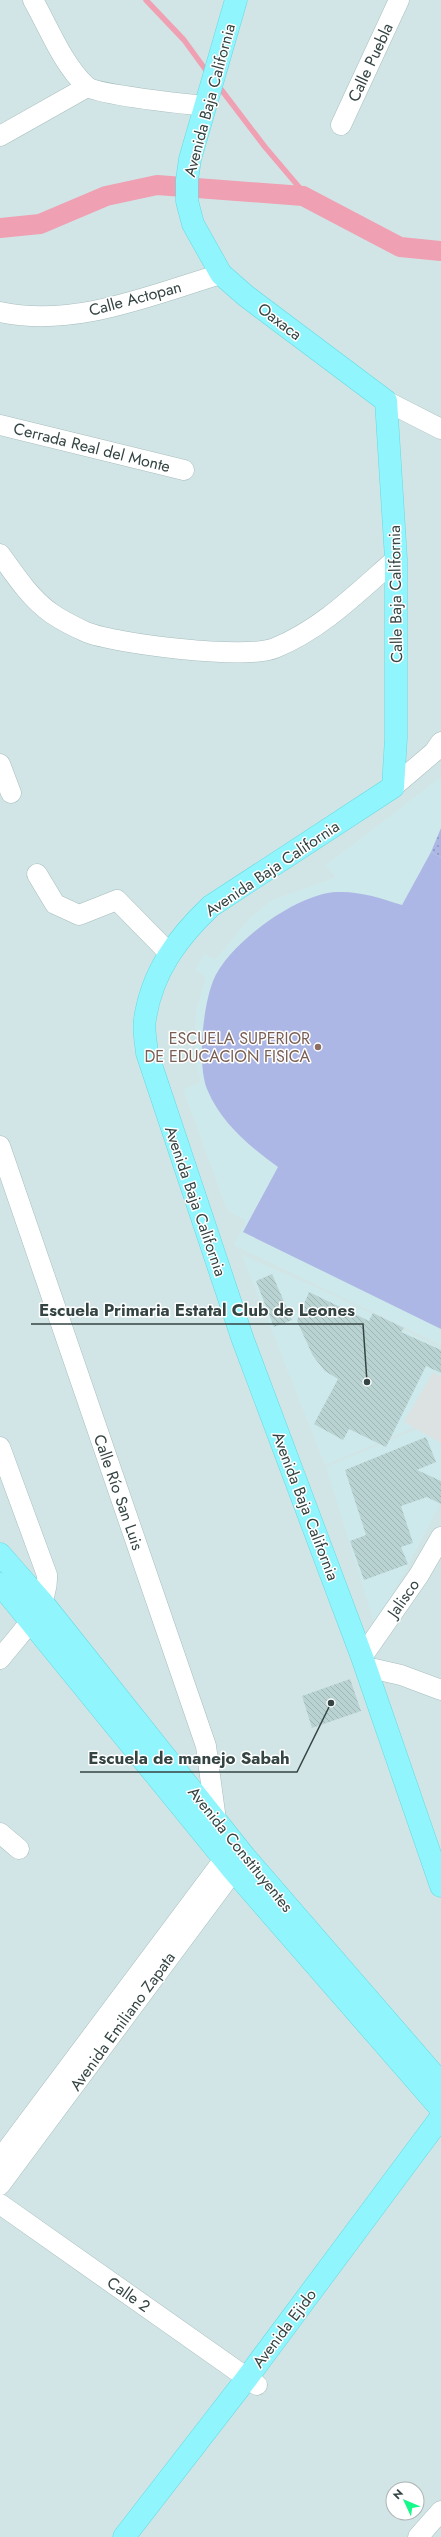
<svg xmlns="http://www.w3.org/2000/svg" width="441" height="2537" viewBox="0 0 441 2537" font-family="Jost,sans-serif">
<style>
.residential{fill:#d2e5e6;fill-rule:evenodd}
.education{fill:#cee9eb}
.green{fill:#acb7e6}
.park{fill:url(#park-dots)}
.parking{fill:#dce2e2}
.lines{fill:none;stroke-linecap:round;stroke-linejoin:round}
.stream{stroke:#efa0b2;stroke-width:5.5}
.canal{stroke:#efa0b2;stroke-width:20}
.building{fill:url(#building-back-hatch)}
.minor-casing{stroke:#a7bdbd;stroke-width:21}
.major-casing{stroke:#61dbe2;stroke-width:23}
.minor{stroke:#fff;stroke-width:20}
.major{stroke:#91f5fd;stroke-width:22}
.education-dot{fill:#8d6e63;stroke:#fff;stroke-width:1.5}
.labels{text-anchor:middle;stroke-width:3;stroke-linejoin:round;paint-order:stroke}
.street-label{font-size:16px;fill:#344443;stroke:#fff}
.education-label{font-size:16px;fill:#785e54;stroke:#fff;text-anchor:end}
.leader{fill:none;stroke:#344443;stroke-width:1.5}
.callout-dot{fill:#344443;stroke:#fff;stroke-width:1.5}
.callout-label{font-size:17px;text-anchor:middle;font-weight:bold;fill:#344443;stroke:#fff;stroke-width:3;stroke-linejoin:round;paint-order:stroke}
</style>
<defs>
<pattern id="park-dots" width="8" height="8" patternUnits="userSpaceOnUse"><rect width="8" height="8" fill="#acb7e6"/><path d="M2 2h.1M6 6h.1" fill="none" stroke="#8d96bc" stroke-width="1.8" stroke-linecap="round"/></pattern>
<pattern id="building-back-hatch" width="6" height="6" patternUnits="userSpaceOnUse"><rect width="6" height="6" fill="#b9d3d3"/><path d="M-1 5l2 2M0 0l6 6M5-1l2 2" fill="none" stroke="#a0b6b6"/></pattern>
</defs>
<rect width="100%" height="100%" fill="#e4f1f2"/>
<!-- residential -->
<path class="residential" d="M0,0H441V2537H0ZM393,2489H417V2513H393Z"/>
<!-- education -->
<g class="education">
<path d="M441,777V1345L234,1245L246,1221L227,1210L183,1089L201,1082L196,1061L195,1034L196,1010L206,977L195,970L205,954L215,960L251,917L272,900L336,877L326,865Z"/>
<path d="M242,1255L335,1296L441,1349V1416L325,1465Z"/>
<path d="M441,1419V1502L379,1621L373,1620L326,1467Z"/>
</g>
<!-- green -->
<path class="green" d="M431,852L441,857V1329L243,1232L278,1167C249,1146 221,1123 207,1089C197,1063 203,1007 213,981C228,944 297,893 337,892C360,891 380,898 402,905Z"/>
<!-- park -->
<path class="park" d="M441,828V857L431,852Z"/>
<!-- parking -->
<path class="parking" d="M433,1372L441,1377V1443L404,1422Z"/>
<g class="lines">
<!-- stream -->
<g class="stream">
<path d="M146,0L184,40L208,73"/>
<path d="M217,84L265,147L310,200"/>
</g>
<!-- canal -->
<path class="canal" d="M0,228L40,224L106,196L157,185L303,196L400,247L441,251"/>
</g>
<!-- building -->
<g class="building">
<path d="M272,1274L292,1320L274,1327L256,1281Z"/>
<path d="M309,1292L369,1321L373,1313L404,1328L401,1332L441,1350V1373L426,1366L386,1447L349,1429L343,1440L314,1424L338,1379L325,1371L313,1356L297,1321Z"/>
<path d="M426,1437L436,1462L417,1470L441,1481V1504L427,1497L401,1506L413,1543L401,1547L408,1564L364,1580L350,1541L366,1535L345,1470Z"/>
<path d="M350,1679L361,1711L312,1728L302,1696Z"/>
</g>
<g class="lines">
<!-- minor casing -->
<g class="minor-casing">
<g id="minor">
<path d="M33,0C49,28 62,63 86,86C96,95 186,104 206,106"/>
<path d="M341,125L399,0"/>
<path d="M0,136L87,87"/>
<path d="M0,312C75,328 151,295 221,274"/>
<path d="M386,401L441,429"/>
<path d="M0,425L184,470"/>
<path d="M0,554C15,575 30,598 51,613C61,620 75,627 86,632C116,644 246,660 275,648C322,629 358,592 396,559"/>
<path d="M0,764L11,793"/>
<path d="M393,787L434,752L441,742"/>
<path d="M37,874L55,904L79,915L117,900L169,953"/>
<path d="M0,1146L206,1746L216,1820L214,1827"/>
<path d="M0,1447L47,1575C49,1608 19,1634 0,1659"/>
<path d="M362,1657L419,1575L441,1537"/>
<path d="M366,1667L401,1675L441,1690"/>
<path d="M0,1833L19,1849"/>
<path d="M0,2159L234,1846"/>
<path d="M0,2185L243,1858"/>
<path d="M0,2204L257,2385"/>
<path d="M418,2537L441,2511"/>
</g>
</g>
<!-- major casing -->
<g class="major-casing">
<g id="major">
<path d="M236,0L190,159L187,180V201L193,224L221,274L246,296L386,401L396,559V738L393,787L211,906C178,937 152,972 145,1019C143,1029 146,1042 147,1053L243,1340L362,1657L441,1886"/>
<path d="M0,1554L43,1603L245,1857L441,2083"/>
<path d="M0,1584L233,1870L441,2109"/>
<path d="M124,2537L247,2378L441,2117"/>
</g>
</g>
<!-- minor -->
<use href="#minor" class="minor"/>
<!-- major -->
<use href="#major" class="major"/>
</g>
<!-- markers -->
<circle class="education-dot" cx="318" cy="1047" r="4"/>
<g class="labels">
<!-- street labels -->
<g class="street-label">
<text transform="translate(370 62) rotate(-65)" y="6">Calle Puebla</text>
<text transform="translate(209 100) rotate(-75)" y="6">Avenida Baja California</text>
<text transform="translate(135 298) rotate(-15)" y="6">Calle Actopan</text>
<text transform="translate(280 321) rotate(37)" y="6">Oaxaca</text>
<text transform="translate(92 447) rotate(14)" y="6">Cerrada Real del Monte</text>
<text transform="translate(395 594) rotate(-91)" y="6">Calle Baja California</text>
<text transform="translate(272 868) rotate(-34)" y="6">Avenida Baja California</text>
<text transform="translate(196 1201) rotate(71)" y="6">Avenida Baja California</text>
<text transform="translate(119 1492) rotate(71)" y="6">Calle Río San Luis</text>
<text transform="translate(306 1506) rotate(69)" y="6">Avenida Baja California</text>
<text transform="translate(403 1598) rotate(-55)" y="6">Jalisco</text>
<text transform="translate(241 1849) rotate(51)" y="6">Avenida Constituyentes</text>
<text transform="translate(122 2021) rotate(-54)" y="6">Avenida Emiliano Zapata</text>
<text transform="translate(129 2294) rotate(35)" y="6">Calle 2</text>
<text transform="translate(284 2328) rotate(-53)" y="6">Avenida Ejido</text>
</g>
<!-- education labels -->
<g class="education-label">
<text x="310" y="1044">ESCUELA SUPERIOR<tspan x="310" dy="18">DE EDUCACION FISICA</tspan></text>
</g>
</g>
<!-- callouts -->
<path class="leader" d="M367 1382L363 1324H31M331 1703L297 1772H80"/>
<g class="callout-dot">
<circle cx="367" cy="1382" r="4"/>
<circle cx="331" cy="1703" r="4"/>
</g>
<g class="callout-label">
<text x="197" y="1316">Escuela Primaria Estatal Club de Leones</text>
<text x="189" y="1764">Escuela de manejo Sabah</text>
</g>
<!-- north arrow -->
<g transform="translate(405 2501) rotate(314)"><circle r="19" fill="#ffffff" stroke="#aeb4b4"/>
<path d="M0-3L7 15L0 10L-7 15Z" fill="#14f989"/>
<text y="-6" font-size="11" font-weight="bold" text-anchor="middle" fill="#344443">N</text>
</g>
</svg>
